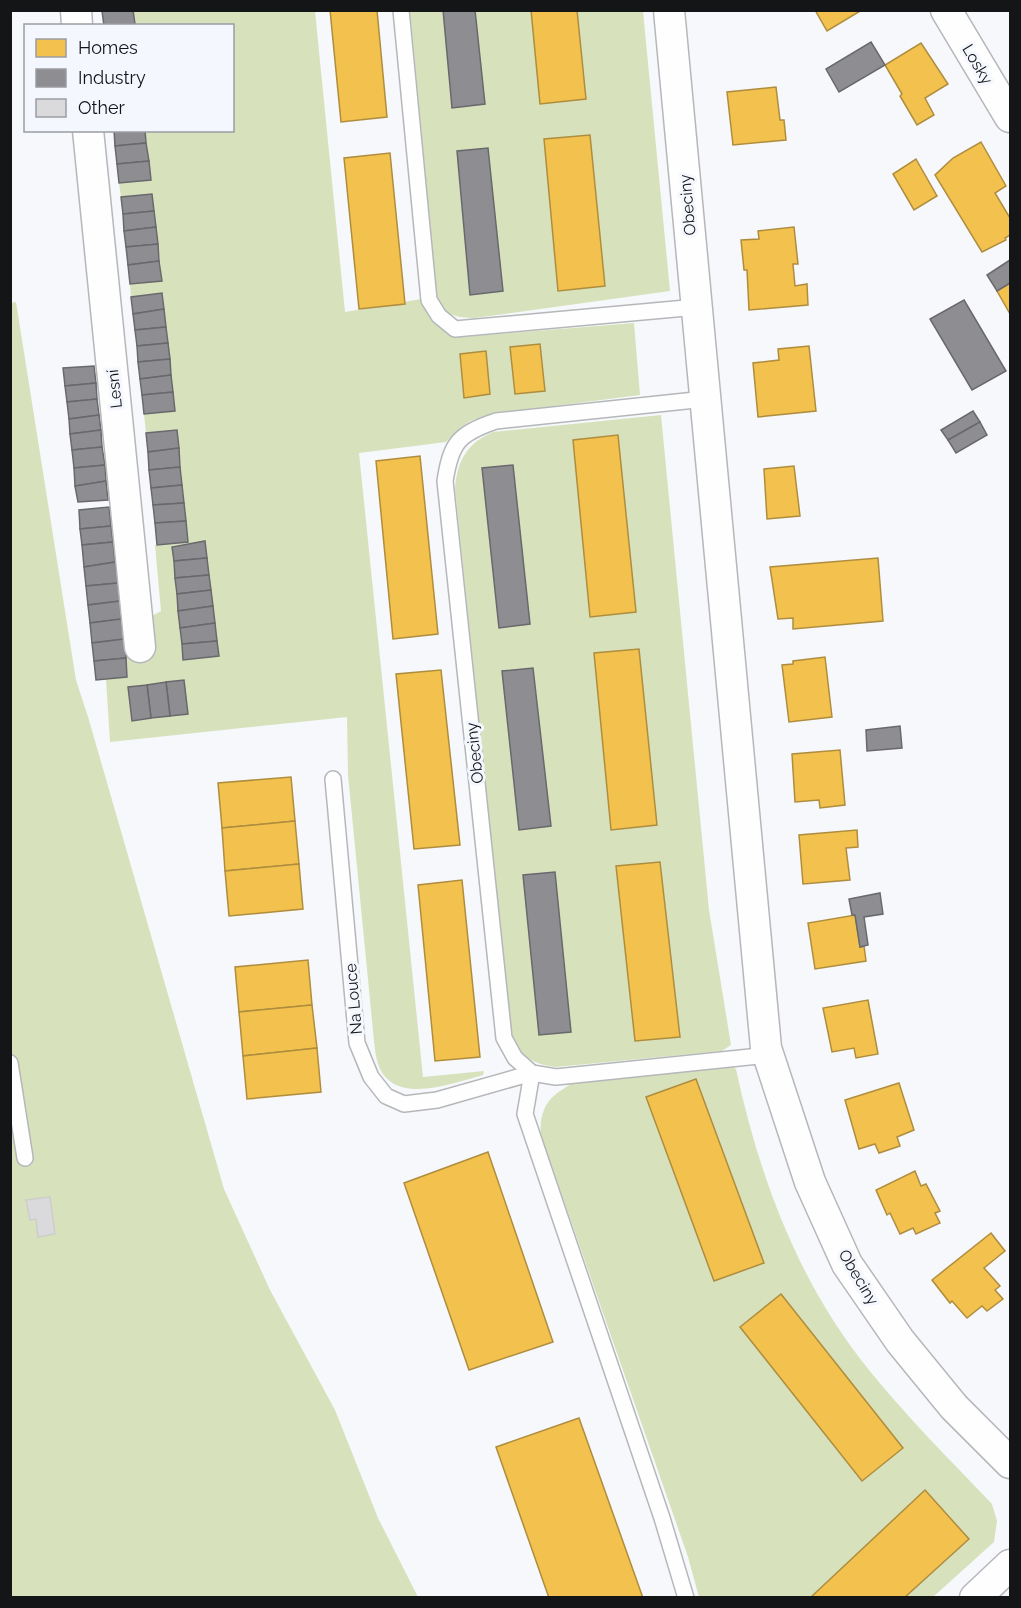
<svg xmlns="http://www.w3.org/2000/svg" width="1021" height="1608" viewBox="0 0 1021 1608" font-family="Raleway,sans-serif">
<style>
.green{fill:#d7e2bd}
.homes{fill:#f2c14e;stroke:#af8d3e;stroke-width:1.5}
.industry{fill:#8d8d92;stroke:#69696d;stroke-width:1.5}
.building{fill:#dadadc;stroke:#cdcdcd;stroke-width:1.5}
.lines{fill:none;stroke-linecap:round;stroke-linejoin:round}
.service-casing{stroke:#b5b7b9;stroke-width:18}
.minor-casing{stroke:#b5b7b9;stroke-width:33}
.service{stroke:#fefeff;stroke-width:15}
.minor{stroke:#fefeff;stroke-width:30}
.labels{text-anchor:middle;stroke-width:6;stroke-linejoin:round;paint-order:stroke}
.street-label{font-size:16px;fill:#141517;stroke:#f4f7fe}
</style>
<rect width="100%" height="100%" fill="#f6f8fc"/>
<!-- green -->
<g class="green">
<path d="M133,11H315L345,312L421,299C428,317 442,334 462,337L634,323L640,395L492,414L470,421L460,428L446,442L359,453L423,1077L484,1071L483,1075C453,1083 398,1105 380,1069C376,1060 375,1050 374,1041L348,775L347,717L110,742L106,679L127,676L123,632L161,611L155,545L188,541L177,430L146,433L144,414L175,411L163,294L131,297L130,284L162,280L152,194L121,197L119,183L150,180L145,131L232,130V26L135,25Z"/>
<path d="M410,11H643L670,291L475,318C456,318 442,315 437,295Z"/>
<path d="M16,302L76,680L89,720L224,1189L270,1290L335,1410L378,1518L418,1597H11L10,303Z"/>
<path d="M661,415L709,910L731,1045L722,1051L556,1067C537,1065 522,1058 512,1040L455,489C457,461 467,443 493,432Z"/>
<path d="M731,1066L736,1069C759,1177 799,1284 869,1370C907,1417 950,1460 992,1504L997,1521L994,1542L933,1597H699L688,1557L541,1135C539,1121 543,1104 555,1095C559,1091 567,1087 570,1084Z"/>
</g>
<!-- homes -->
<g class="homes">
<path d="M330,10H377L387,117L341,122Z"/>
<path d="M531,10H577L586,99L540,104Z"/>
<path d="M815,10H862L827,31Z"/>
<path d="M921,43L948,84L925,98L934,115L917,125L900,96L902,94L885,65Z"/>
<path d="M776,87L780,120H784L786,140L733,145L727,92Z"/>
<path d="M590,135L605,286L558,291L544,139Z"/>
<path d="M981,142L1006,186L995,193L1010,218V235L1005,238L1006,240L982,252L935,175L953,158Z"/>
<path d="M390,153L405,304L359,309L344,158Z"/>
<path d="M916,159L937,196L914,210L893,174Z"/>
<path d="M794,227L798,264H793L795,286L807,284L808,305L749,310L747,270H744L741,240L759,239L758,231Z"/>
<path d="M1010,283V314L997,291Z"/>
<path d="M540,344L545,391L515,394L510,347Z"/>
<path d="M809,346L816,411L758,417L753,363L779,360L778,349Z"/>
<path d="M486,351L490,394L464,398L460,354Z"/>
<path d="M618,435L636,612L590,617L573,440Z"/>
<path d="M420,456L438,634L393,639L376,461Z"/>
<path d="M794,466L800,516L767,519L764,469Z"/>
<path d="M878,558L883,621L793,629V618L778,619L770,567Z"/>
<path d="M639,649L657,825L611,830L594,653Z"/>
<path d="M825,657L832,717L789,722L782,665L793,664V661Z"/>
<path d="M441,670L460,845L414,849L396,674Z"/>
<path d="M840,750L845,805L820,808L819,800L795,802L792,754Z"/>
<path d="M291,777L295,821L222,828L218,783Z"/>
<path d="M295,821L299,864L225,871L222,828Z"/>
<path d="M857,830L858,847L846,848L850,880L803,884L799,835Z"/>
<path d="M660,862L680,1037L635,1041L616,866Z"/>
<path d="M299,864L303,909L229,916L225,871Z"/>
<path d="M462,880L480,1057L435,1061L418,885Z"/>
<path d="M855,915L860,947L864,946L866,961L815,969L808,923Z"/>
<path d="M308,960L312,1005L239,1012L235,967Z"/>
<path d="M868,1000L878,1054L856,1058L854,1048L832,1052L823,1008Z"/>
<path d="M312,1005L317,1048L243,1056L239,1012Z"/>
<path d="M317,1048L321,1092L247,1099L243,1056Z"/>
<path d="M696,1079L764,1263L714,1281L646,1097Z"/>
<path d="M899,1083L914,1130L897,1137L900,1146L879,1153L875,1144L859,1149L845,1100Z"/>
<path d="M488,1152L553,1342L469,1370L404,1183Z"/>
<path d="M915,1171L921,1186L926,1184L940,1211L935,1213L940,1223L916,1234L913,1228L900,1234L890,1213L887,1215L876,1190Z"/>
<path d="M991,1233L1005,1251L984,1268L1000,1286L995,1290L1003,1299L987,1311L982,1306L967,1318L952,1301L950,1303L932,1280Z"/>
<path d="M781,1294L903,1448L862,1481L740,1327Z"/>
<path d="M579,1418L643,1598H549L496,1447Z"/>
<path d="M925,1490L969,1539L904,1598H810Z"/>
</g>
<!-- industry -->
<g class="industry">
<path d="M133,10L135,24L104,26L102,11Z"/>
<path d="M443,10H475L485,104L452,108Z"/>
<path d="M871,42L885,65L839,92L826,69Z"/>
<path d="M114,130H145L146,143L115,146Z"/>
<path d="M146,143L149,161L117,164L115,146Z"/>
<path d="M488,148L503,291L470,295L457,151Z"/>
<path d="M149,161L151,180L119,183L117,164Z"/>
<path d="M152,194L154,211L123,214L121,197Z"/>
<path d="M154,211L156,227L124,231L123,214Z"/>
<path d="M156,227L158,244L126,247L124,231Z"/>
<path d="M158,244L159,261L128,265L126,247Z"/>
<path d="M1010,260V283L997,291L987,275Z"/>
<path d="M159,261L162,281L130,284L128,265Z"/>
<path d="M162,293L164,309L133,314L131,297Z"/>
<path d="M964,300L1006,371L972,390L930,319Z"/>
<path d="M164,309L166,327L135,330L133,314Z"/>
<path d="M166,327L168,343L137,346L135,330Z"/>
<path d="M168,343L170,359L138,362L137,346Z"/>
<path d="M170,359L171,375L140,379L138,362Z"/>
<path d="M94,366L96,383L65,386L63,368Z"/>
<path d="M171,375L173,392L142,395L140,379Z"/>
<path d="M96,383L97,399L67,402L65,386Z"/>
<path d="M173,392L175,411L144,414L142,395Z"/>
<path d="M97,399L99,415L69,419L67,402Z"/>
<path d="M973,411L980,422L948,440L941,430Z"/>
<path d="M99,415L101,430L70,434L69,419Z"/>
<path d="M980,422L987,435L956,453L948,440Z"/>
<path d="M101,430L102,447L72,450L70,434Z"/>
<path d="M177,430L179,448L148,452L146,433Z"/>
<path d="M102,447L105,465L74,468L72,450Z"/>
<path d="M179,448L180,467L149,470L148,452Z"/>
<path d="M105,465L106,481L75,486L74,468Z"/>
<path d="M513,465L530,624L499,628L482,468Z"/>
<path d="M180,467L182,485L151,488L149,470Z"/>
<path d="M106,481L108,500L78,502L75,486Z"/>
<path d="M182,485L184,503L153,505L151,488Z"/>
<path d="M184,503L186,521L155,523L153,505Z"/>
<path d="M109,507L111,526L80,529L79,510Z"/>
<path d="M186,521L188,542L157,545L155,523Z"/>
<path d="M111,526L113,542L82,545L80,529Z"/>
<path d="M205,541L207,558L174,561L172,547Z"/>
<path d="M113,542L115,562L84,567L82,545Z"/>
<path d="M207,558L209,575L175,578L174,561Z"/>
<path d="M115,562L118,583L86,586L84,567Z"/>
<path d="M209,575L211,590L177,594L175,578Z"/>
<path d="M118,583L120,601L88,605L86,586Z"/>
<path d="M211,590L213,606L178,611L177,594Z"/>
<path d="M120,601L121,619L90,623L88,605Z"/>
<path d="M213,606L215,623L180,628L178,611Z"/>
<path d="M121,619L124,639L92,643L90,623Z"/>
<path d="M215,623L217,641L182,644L180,628Z"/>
<path d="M124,639L126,658L94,661L92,643Z"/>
<path d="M217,641L219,656L183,660L182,644Z"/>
<path d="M126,658L127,677L96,680L94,661Z"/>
<path d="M533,668L551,826L519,830L502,671Z"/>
<path d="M184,680L188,714L170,716L166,682Z"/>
<path d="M166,682L170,716L151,718L147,685Z"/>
<path d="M147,685L151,718L132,721L128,687Z"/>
<path d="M900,726L902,748L867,751L866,730Z"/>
<path d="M555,872L571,1032L539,1035L523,875Z"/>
<path d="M880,893L883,914L864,917L868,945L860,947L855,915H852L849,899Z"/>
</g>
<!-- building -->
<path class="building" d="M50,1197L55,1234L38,1237L36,1219L30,1220L26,1200Z"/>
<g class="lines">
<!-- service casing -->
<g class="service-casing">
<g id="service">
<path d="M401,10L429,300L439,316L455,329L697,307"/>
<path d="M705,399L496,421C458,434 451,443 445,481L504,1038L515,1058L532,1073L556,1077L769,1055"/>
<path d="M333,779L357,1043L371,1077L386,1096L404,1104L437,1100L532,1073L525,1114L662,1518L686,1598"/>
<path d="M10,1063L25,1158"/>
</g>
</g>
<!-- minor casing -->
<g class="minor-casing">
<g id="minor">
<path d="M76,10L77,26"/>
<path d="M669,10L766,1048L810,1182L847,1264L900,1341L954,1407L1010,1463"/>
<path d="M946,10L1010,117"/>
<path d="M88,130L140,647"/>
<path d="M975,1598L1010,1565"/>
</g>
</g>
<!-- service -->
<use href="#service" class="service"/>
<!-- minor -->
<use href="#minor" class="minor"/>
</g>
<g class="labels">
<!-- street labels -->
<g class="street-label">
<text transform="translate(978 64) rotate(59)" y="6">Losky</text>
<text transform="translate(687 205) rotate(-95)" y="6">Obeciny</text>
<text transform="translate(114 389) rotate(-96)" y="6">Lesní</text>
<text transform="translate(474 753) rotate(-96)" y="6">Obeciny</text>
<text transform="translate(353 999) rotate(-95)" y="6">Na Louce</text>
<text transform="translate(859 1277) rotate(59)" y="6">Obeciny</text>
</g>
</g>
<!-- border -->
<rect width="1021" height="1608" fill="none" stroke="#141517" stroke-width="24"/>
<!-- legend -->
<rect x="24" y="24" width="210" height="108" fill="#f4f7fe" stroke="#9a9da2" stroke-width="1.5"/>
<rect x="36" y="39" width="30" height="18" fill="#f2c14e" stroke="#9a9da2" stroke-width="1.5"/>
<text x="78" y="54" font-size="18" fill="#141517">Homes</text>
<rect x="36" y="69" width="30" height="18" fill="#8d8d92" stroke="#9a9da2" stroke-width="1.5"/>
<text x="78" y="84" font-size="18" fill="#141517">Industry</text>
<rect x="36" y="99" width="30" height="18" fill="#dadadc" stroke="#9a9da2" stroke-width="1.5"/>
<text x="78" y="114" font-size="18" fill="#141517">Other</text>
</svg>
